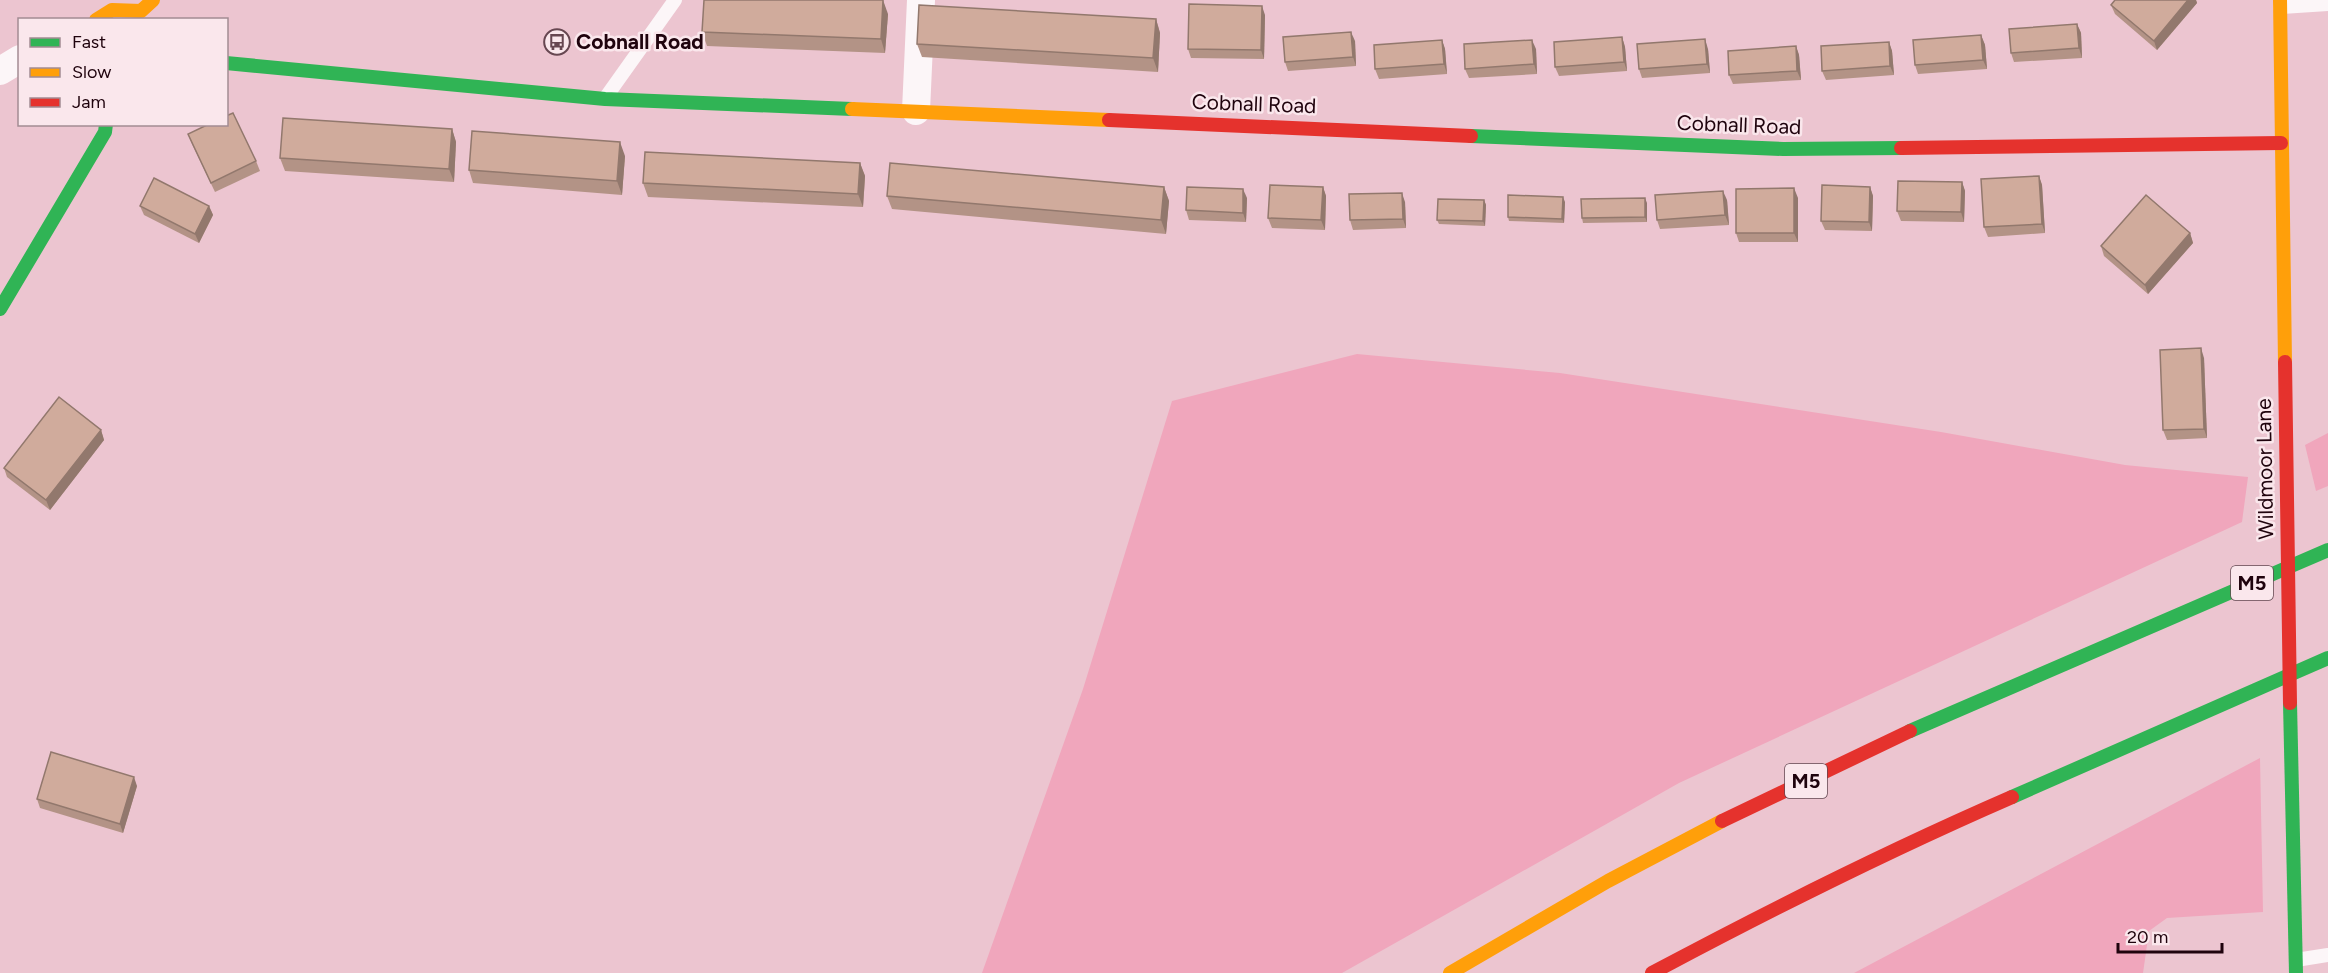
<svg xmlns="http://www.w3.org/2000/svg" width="2328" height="973" viewBox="0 0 2328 973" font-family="Figtree,sans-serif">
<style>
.green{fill:#f0a6bc}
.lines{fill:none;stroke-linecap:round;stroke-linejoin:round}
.lane{stroke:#fcf6f8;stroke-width:14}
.street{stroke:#fcf6f8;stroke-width:28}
.fast{stroke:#30b455;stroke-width:14}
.slow{stroke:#ff9f0a;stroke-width:14}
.jam{stroke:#e5322d;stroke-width:14}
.wall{fill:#b39386}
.shaded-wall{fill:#92786d}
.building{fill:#d0ab9c;stroke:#92786d;stroke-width:1.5}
.labels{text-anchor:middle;stroke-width:5;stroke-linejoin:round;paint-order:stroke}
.shield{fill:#fae7ec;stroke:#614750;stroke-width:1.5}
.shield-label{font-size:20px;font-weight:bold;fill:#1f030d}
.poi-label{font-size:21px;font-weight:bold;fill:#1f030d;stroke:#fae7ec;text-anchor:start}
.street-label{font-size:21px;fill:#1f030d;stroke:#fae7ec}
</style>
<rect width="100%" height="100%" fill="#ecc5d0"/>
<!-- green -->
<g class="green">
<path d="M1357,354L1560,373L1941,432L2125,465L2248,477L2242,522L1679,783L1342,973H982L1083,689L1172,401Z"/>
<path d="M2328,433V486L2316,491L2305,445Z"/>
<path d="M2260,758L2263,912L2167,918L2149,931L2143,973H1854Z"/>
</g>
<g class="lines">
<!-- lane -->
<g class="lane">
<path d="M2280,7L2328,4"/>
<path d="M606,97L675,0"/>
<path d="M2296,960L2328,955"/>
</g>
<!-- street -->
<g class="street">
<path d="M0,71L20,59"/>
<path d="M916,111L921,0"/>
</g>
<!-- fast -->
<g class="fast">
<path d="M226,63L605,99L852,109"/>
<path d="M1471,136L1783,149L1901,148"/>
<path d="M0,309L105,132L106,124"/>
<path d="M2290,703L2296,973"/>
<path d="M1910,731L2328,550"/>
<path d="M2012,797L2328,658"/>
</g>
<!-- slow -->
<g class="slow">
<path d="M2280,0L2285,362"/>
<path d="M96,20L112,10L141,11L153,0"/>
<path d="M852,109L1109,120"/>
<path d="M1450,973L1608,881L1722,821"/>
</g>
<!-- jam -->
<g class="jam">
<path d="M1109,120L1471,136"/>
<path d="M1901,148L2281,143"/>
<path d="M2285,362L2290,703"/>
<path d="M1722,821L1910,731"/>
<path d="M1652,973C1770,910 1890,850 2012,797"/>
</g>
</g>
<!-- wall -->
<g class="wall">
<path d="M2115,0H2196L2197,3L2157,50L2115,14L2111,5Z"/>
<path d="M888,14L885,53L707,46L702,32Z"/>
<path d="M1265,15L1264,59L1191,58L1188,49Z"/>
<path d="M1156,19L1160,33L1158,72L922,57L917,44Z"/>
<path d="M2077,24L2081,33L2082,58L2014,62L2011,53Z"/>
<path d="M1981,35L1985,45L1987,69L1918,74L1915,65Z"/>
<path d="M1622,37L1625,47L1627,71L1559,76L1555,67Z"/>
<path d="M1442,40L1445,49L1447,74L1379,79L1375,69Z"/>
<path d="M1355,41L1356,66L1288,71L1285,62Z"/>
<path d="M1889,42L1892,51L1894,75L1826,80L1822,71Z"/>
<path d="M1796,46L1799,55L1801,80L1733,84L1729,75Z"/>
<path d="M1536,49L1537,74L1469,78L1465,69Z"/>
<path d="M1708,49L1710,73L1642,78L1639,69Z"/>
<path d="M452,129L456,142L454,182L285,171L280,158Z"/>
<path d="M188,134L256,161L260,171L215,192L192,144Z"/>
<path d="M625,156L622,195L473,183L469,170Z"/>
<path d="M860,163L865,176L863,207L648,197L643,183Z"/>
<path d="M2039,176L2042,185L2045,233L1988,237L1984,227Z"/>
<path d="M1962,182L1965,191L1964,222L1901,221L1897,211Z"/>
<path d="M1164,187L1169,201L1166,234L892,209L887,196Z"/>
<path d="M1323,187L1326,196L1325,230L1272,228L1268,218Z"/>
<path d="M1870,187L1873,196L1872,231L1825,230L1821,221Z"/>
<path d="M1247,198L1246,222L1189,220L1186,210Z"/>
<path d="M1798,198V242H1739L1736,233Z"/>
<path d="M1484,200L1486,205L1485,226L1439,224L1437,220Z"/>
<path d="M1727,200L1729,225L1660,229L1657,220Z"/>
<path d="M1405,202L1406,228L1353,230L1350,220Z"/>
<path d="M1565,202L1564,223L1509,221L1508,217Z"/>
<path d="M1647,203V222L1583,223L1582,218Z"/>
<path d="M140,206H209L213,215L199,243L144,215Z"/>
<path d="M2190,233L2193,243L2148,294L2104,256L2101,246Z"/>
<path d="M2204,358L2207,438L2167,440L2163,430Z"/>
<path d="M101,430L104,440L50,510L7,477L4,468Z"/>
<path d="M137,786L123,833L40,808L37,799Z"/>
</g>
<!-- shaded-wall -->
<g class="shaded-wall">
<path d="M883,0L888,14L885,53L881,39Z"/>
<path d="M2188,0H2196L2197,3L2157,50L2154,41Z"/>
<path d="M1262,6L1265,15L1264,59L1261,50Z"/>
<path d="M1156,19L1160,33L1158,72L1153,58Z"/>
<path d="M2077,24L2081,33L2082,58L2079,48Z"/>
<path d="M1351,32L1355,41L1356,66L1353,57Z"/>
<path d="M1981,35L1985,45L1987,69L1983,60Z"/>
<path d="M1622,37L1625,47L1627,71L1624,62Z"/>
<path d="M1705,39L1708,49L1710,73L1707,64Z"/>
<path d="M1442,40L1445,49L1447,74L1444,64Z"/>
<path d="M1532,40L1536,49L1537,74L1534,64Z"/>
<path d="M1889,42L1892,51L1894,75L1890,66Z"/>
<path d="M1796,46L1799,55L1801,80L1797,71Z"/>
<path d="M452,129L456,142L454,182L449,169Z"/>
<path d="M620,142L625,156L622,195L617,181Z"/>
<path d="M860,163L865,176L863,207L858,194Z"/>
<path d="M2039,176L2042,185L2045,233L2042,224Z"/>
<path d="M1962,182L1965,191L1964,222L1961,212Z"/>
<path d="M1164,187L1169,201L1166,234L1161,220Z"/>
<path d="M1323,187L1326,196L1325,230L1321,220Z"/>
<path d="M1870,187L1873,196L1872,231L1869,222Z"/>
<path d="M1794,188L1798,198V242L1794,233Z"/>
<path d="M1243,189L1247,198L1246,222L1243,213Z"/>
<path d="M1723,191L1727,200L1729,225L1725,215Z"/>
<path d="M1402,193L1405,202L1406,228L1403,219Z"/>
<path d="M1563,197L1565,202L1564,223L1562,219Z"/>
<path d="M1645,198L1647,203V222L1645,217Z"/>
<path d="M1484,200L1486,205L1485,226L1483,221Z"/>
<path d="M209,206L213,215L199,243L195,234Z"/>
<path d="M2190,233L2193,243L2148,294L2145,285Z"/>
<path d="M2201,348L2204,358L2207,438L2204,429Z"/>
<path d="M101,430L104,440L50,510L46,500Z"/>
<path d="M134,777L137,786L123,833L120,824Z"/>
</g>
<!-- building -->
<g class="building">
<path d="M704,0H883L881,39L702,32Z"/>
<path d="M2115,0H2188L2154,41L2111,5Z"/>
<path d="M1189,4L1262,6L1261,50L1188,49Z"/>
<path d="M919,5L1156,19L1153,58L917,44Z"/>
<path d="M2077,24L2079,48L2011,53L2009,29Z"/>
<path d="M1351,32L1353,57L1285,62L1283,37Z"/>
<path d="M1981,35L1983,60L1915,65L1913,40Z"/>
<path d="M1622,37L1624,62L1555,67L1554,42Z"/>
<path d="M1705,39L1707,64L1639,69L1637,44Z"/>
<path d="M1442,40L1444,64L1375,69L1374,45Z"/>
<path d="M1532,40L1534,64L1465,69L1464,44Z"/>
<path d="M1889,42L1890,66L1822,71L1821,46Z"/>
<path d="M1796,46L1797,71L1729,75L1728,51Z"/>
<path d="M233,113L256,161L211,183L188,134L209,124H226V116Z"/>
<path d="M283,118L452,129L449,169L280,158Z"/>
<path d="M472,131L620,142L617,181L469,170Z"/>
<path d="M645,152L860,163L858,194L643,183Z"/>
<path d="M890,163L1164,187L1161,220L887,196Z"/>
<path d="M2039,176L2042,224L1984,227L1981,179Z"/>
<path d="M154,178L209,206L195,234L140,206Z"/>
<path d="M1898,181L1962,182L1961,212L1897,211Z"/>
<path d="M1270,185L1323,187L1321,220L1268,218Z"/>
<path d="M1822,185L1870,187L1869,222L1821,221Z"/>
<path d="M1187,187L1243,189V213L1186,210Z"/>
<path d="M1794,188V233H1736V189Z"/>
<path d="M1723,191L1725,215L1657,220L1655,195Z"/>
<path d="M1402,193L1403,219L1350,220L1349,194Z"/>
<path d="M1508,195L1563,197L1562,219L1508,217Z"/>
<path d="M2146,195L2190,233L2145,285L2101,246Z"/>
<path d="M1645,198V217L1582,218L1581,199Z"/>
<path d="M1438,199L1484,200L1483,221L1437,220Z"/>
<path d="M2201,348L2204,429L2163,430L2160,350Z"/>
<path d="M59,397L101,430L46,500L4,468Z"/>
<path d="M51,752L134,777L120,824L37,799Z"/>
</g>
<!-- icons -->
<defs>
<g id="bus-ring" transform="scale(1.35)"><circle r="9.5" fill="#fae7ec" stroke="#674751" stroke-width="1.5"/><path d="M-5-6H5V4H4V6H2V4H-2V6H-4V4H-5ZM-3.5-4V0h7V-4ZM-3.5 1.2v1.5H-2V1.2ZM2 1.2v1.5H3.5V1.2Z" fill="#674751"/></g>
</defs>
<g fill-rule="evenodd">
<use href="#bus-ring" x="557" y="42"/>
</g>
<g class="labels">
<!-- shield labels -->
<g class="shield">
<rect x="2231" y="566" width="42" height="34" rx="4.5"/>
<rect x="1785" y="764" width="42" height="34" rx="4.5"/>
</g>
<g class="shield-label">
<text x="2252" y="590">M5</text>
<text x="1806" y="788">M5</text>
</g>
<!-- poi labels -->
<g class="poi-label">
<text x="576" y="49">Cobnall Road</text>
</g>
<!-- street labels -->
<g class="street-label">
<text transform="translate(1254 104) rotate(2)" y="7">Cobnall Road</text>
<text transform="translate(1739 125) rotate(2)" y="7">Cobnall Road</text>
<text transform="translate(2265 469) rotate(-91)" y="7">Wildmoor Lane</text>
</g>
</g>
<!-- legend -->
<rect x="18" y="18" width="210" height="108" fill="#fae7ec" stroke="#a28c93" stroke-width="1.5"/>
<rect x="30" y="38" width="30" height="9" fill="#30b455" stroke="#a28c93" stroke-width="1.5"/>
<text x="72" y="48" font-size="18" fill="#1f030d">Fast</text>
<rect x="30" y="68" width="30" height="9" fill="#ff9f0a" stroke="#a28c93" stroke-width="1.5"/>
<text x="72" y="78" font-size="18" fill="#1f030d">Slow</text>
<rect x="30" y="98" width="30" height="9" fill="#e5322d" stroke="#a28c93" stroke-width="1.5"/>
<text x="72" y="108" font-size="18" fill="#1f030d">Jam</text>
<!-- scale -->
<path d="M2118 943v9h104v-9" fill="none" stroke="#1f030d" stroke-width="3"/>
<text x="2127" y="943" font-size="18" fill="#1f030d" stroke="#fae7ec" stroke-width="4.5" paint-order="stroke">20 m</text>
</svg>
